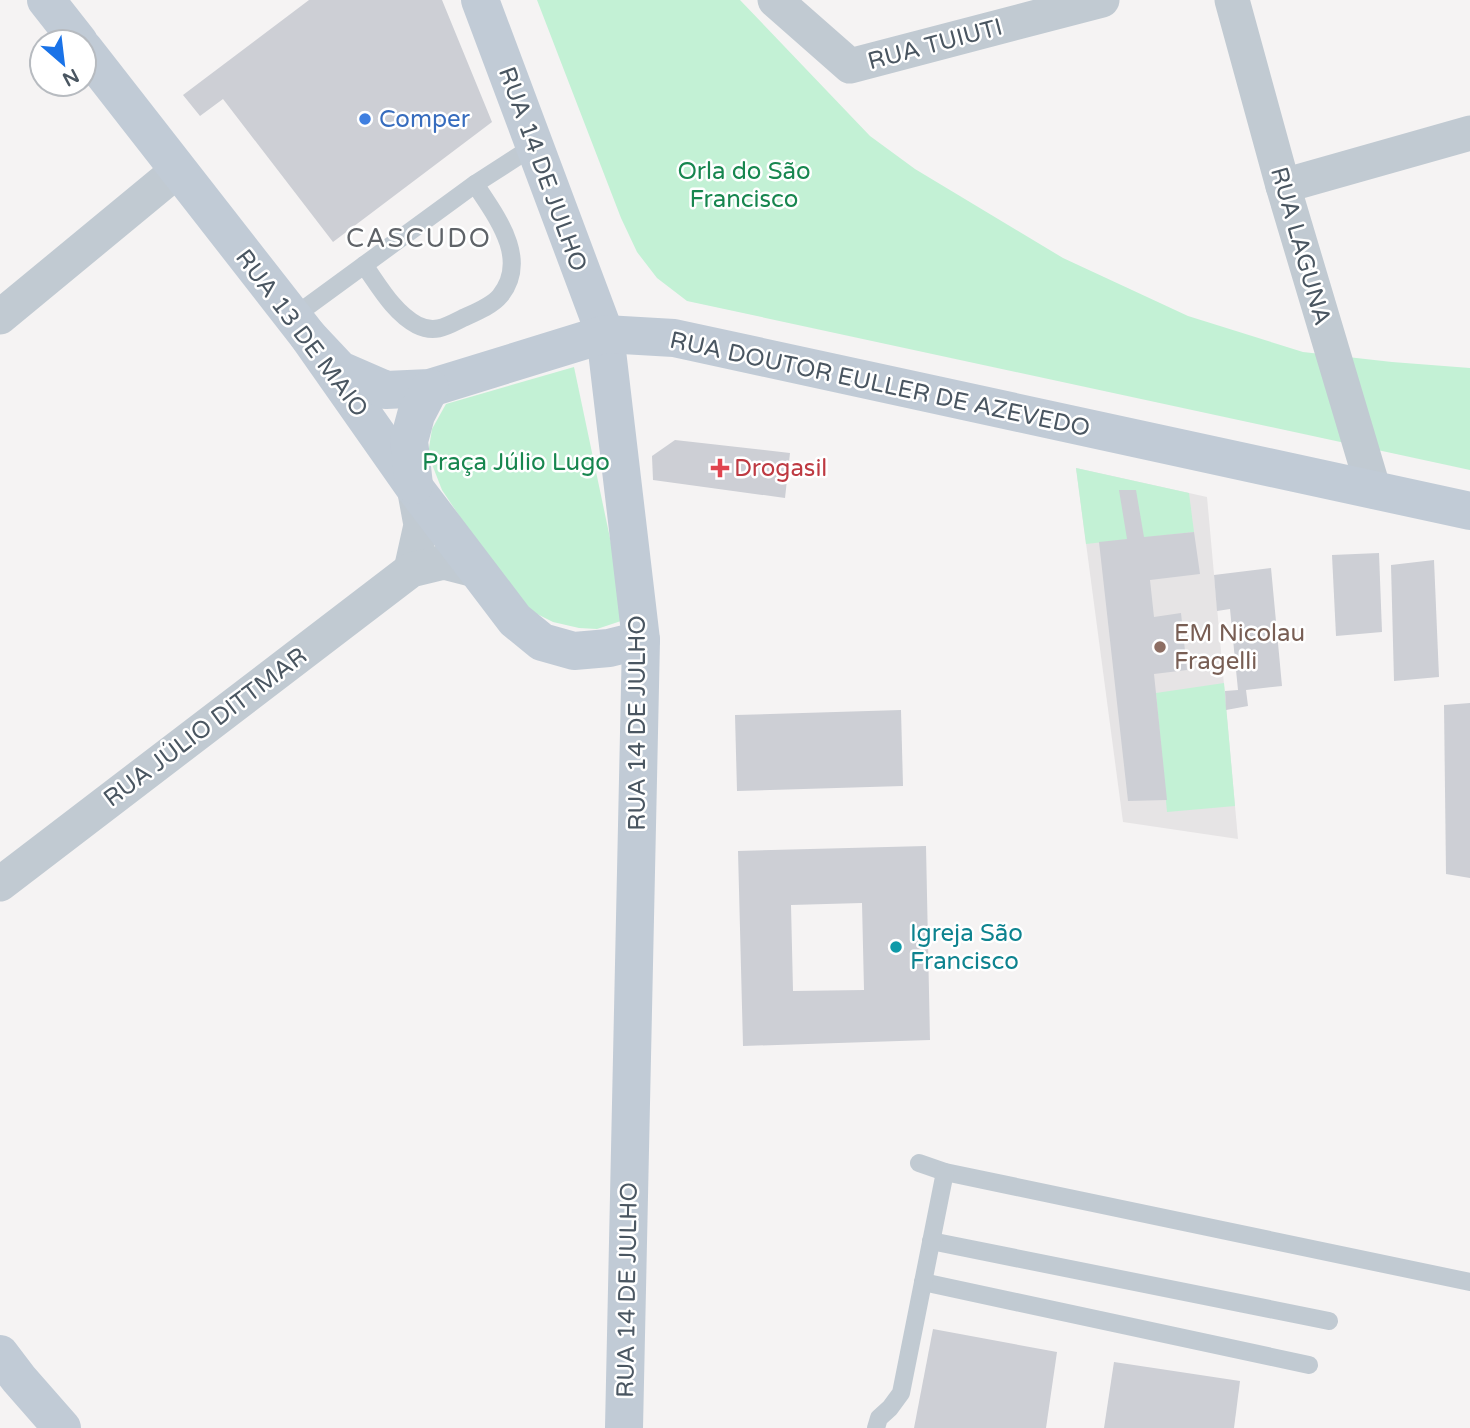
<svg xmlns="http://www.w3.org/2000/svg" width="1470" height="1428" viewBox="0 0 1470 1428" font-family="'Varela Round',sans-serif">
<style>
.education{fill:#e6e4e5}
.green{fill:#c3f1d5}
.building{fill:#cdcfd5;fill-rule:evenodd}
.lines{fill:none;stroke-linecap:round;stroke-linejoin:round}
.lane{stroke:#c1cad2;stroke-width:18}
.street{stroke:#c1cad2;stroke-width:35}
.secondary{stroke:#c1cbd6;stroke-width:38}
.shop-dot{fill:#3f7fe0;stroke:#fff;stroke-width:2.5}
.health-dot{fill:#e0444e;stroke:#fff;stroke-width:2.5}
.education-dot{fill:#8d6e63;stroke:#fff;stroke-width:2.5}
.culture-dot{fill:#0f9aa8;stroke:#fff;stroke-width:2.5}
.labels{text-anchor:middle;stroke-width:5;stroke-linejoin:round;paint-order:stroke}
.street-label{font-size:24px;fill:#4a5661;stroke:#fff}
.shop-label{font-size:24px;fill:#366cbe;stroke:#fff;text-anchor:start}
.park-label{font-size:24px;fill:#17864f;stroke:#fff}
.health-label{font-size:24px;fill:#be3a42;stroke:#fff;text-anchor:start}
.education-label{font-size:24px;fill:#785e54;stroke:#fff;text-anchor:start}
.culture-label{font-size:24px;fill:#0d838f;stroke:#fff;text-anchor:start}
.neighbourhood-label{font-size:26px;letter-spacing:2px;fill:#5f6368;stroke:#fff}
</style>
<rect width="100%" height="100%" fill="#f5f3f3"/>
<!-- education -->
<path class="education" d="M1076,468L1207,497L1238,839L1123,822Z"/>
<!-- green -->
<g class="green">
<path d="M537,0H740L870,136L915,169L1063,258L1188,316L1303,352L1392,362L1470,368V470L687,301L657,278L637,252L621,218Z"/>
<path d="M574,367L627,619L597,629L579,628L553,622L529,610L496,571L442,490L428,454L432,429L446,404Z"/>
<path d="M1076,468L1189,493L1194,532L1086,544Z"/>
<path d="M1224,683L1235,806L1167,812L1156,693Z"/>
</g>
<!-- building -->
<g class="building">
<path d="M309,0H442L492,122L333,242L223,99L200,116L183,95Z"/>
<path d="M675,440L790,453L785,498L653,480L652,456Z"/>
<path d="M1119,490H1136L1144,537L1194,532L1200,574L1150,580L1154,617L1181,613L1187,670L1154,674L1167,800L1128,801L1099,542L1127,539Z"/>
<path d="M1379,553L1382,632L1336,636L1332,555Z"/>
<path d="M1434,560L1439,677L1394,681L1391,565Z"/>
<path d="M1271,568L1282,686L1246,690L1248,706L1226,710L1225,691L1238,690L1230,609L1217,611L1214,575Z"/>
<path d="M1470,703V878L1446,874L1444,705Z"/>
<path d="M901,710L903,786L737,791L735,715Z"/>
<path d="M926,846L930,1040L743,1046L738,851ZM862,903L864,990L793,991L791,905Z"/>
<path d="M933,1329L1057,1352L1046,1428H914Z"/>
<path d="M1114,1362L1240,1381L1234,1428H1104Z"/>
</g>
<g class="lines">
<!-- lane -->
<g class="lane">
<path d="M364,265C379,286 394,313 417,325C435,334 447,326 463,318C474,313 492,306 500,296C530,259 496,216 475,184"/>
<path d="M293,317L475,184L534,146"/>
<path d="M919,1163L945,1172L1470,1282"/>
<path d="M931,1241L1329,1321"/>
<path d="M923,1282L1309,1365"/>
<path d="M876,1428L879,1418L890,1408L901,1393L945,1172"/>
</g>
<!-- street -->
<g class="street">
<path d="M775,0L850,66L1102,0"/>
<path d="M1232,0L1283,186L1374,491"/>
<path d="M1283,186L1470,133"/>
<path d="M0,317L178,170"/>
<path d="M411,570L421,525L414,487"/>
<path d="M0,884L411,570L444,562L479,571"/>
</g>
<!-- secondary -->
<g class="secondary">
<path d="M46,0L79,42"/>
<path d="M480,0L605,334L641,640L624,1428"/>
<path d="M84,49L308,336L414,487L515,620L542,642L574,651L609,648L641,640"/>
<path d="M308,336L340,370L386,390L430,388L605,334L674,338L1470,511"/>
<path d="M414,485L409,441L416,415L430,388"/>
<path d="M0,1354L19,1379L62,1428"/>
</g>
</g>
<!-- markers -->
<circle class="shop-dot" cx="365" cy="119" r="7"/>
<path class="health-dot" d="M716.5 457.5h7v7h7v7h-7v7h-7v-7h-7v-7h7z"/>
<circle class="education-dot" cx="1160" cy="647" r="7"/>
<circle class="culture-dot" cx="896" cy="947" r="7"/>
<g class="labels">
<!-- street labels -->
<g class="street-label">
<text transform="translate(935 44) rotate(-15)" y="8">RUA TUIUTI</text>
<text transform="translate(543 169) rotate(70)" y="8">RUA 14 DE JULHO</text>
<text transform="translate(1301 246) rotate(74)" y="8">RUA LAGUNA</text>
<text transform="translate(302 333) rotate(53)" y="8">RUA 13 DE MAIO</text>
<text transform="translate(880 384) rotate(12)" y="8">RUA DOUTOR EULLER DE AZEVEDO</text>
<text transform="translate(637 723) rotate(-90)" y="8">RUA 14 DE JULHO</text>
<text transform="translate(205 727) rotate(-37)" y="8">RUA JÚLIO DITTMAR</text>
<text transform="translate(627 1290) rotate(-89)" y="8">RUA 14 DE JULHO</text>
</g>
<!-- shop labels -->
<g class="shop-label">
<text x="379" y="127">Comper</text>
</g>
<!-- park labels -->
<g class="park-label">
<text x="744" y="179">Orla do São<tspan x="744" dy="28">Francisco</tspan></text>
<text x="516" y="470">Praça Júlio Lugo</text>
</g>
<!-- health labels -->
<g class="health-label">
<text x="734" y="476">Drogasil</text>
</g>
<!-- education labels -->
<g class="education-label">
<text x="1174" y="641">EM Nicolau<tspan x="1174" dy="28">Fragelli</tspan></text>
</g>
<!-- culture labels -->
<g class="culture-label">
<text x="910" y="941">Igreja São<tspan x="910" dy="28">Francisco</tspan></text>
</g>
<!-- neighbourhood labels -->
<g class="neighbourhood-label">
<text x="419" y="247">CASCUDO</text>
</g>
</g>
<!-- north arrow -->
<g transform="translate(63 63) rotate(152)"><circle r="33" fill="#ffffff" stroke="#b7bbc0" stroke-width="2"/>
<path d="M0-5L12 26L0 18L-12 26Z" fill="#1a73e8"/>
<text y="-10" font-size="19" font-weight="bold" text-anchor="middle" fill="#4a5661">N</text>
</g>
</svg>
